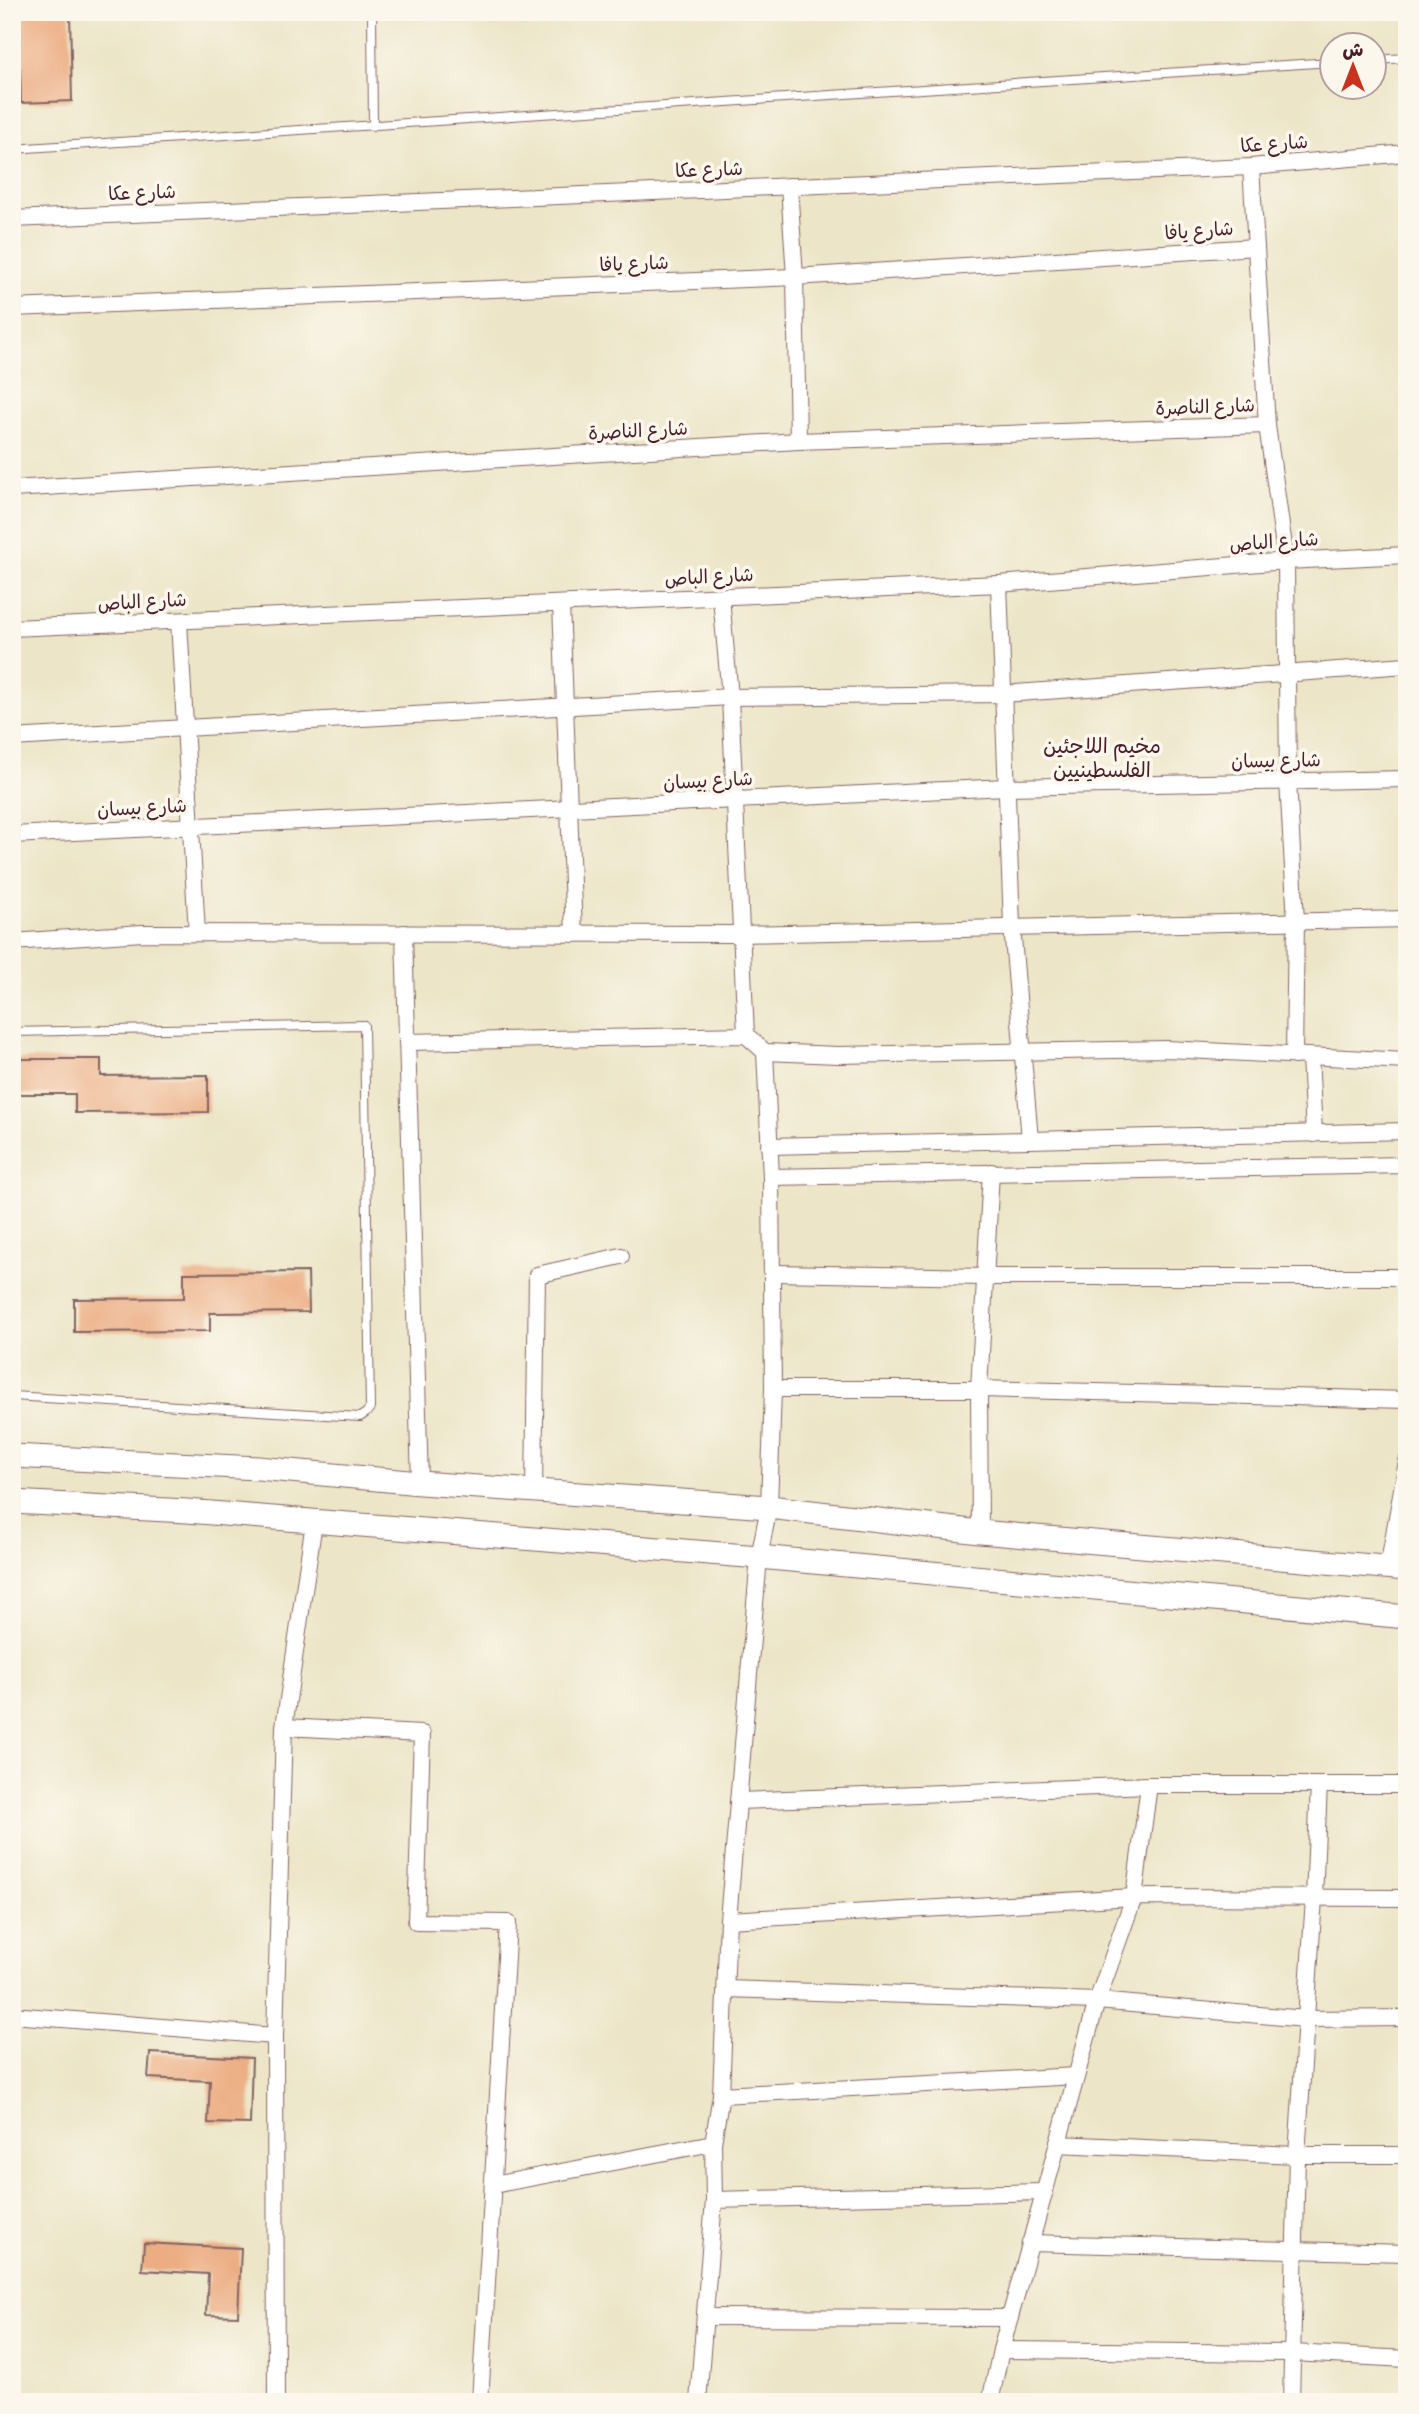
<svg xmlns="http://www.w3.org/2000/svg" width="1419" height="2414" viewBox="0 0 1419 2414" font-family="'Patrick Hand','Playpen Sans Arabic',sans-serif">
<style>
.building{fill:#ecad83}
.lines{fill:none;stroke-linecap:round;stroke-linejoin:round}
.service-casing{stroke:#836462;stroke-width:10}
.minor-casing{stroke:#836462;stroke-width:18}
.secondary-casing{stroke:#836462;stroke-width:25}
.service{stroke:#fff;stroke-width:8}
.minor{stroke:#fff;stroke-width:16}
.secondary{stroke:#fff;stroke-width:23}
.labels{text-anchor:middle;stroke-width:7;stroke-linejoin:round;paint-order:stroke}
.street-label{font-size:19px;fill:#4a1f2b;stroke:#fbf7ec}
.neighbourhood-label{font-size:21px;fill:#4a1f2b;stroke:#fbf7ec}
</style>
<rect width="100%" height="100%" fill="#fbf7ec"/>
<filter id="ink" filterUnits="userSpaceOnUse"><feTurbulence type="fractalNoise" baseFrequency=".0143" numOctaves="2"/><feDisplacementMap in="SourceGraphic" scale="14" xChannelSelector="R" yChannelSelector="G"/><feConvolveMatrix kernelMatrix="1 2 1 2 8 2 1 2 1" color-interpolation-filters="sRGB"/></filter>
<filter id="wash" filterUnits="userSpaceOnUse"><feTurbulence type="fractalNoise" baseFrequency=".00686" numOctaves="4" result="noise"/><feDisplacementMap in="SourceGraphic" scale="28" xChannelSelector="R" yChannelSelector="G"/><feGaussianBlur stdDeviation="1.57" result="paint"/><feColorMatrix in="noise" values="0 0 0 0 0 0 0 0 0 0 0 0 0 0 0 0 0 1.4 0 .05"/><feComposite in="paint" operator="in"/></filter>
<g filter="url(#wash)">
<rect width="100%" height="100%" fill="#ece5c7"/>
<g id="blocks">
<!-- building -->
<g class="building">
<path d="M12,12H70L72,101L21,103L20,69H12Z"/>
<path d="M12,1059H101V1076L208,1075V1112L75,1113V1094H12Z"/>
<path d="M308,1272L309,1312L210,1313V1331L74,1332V1299L184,1298V1273Z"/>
<path d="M150,2053L252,2058L250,2124L208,2123L210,2081L148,2078Z"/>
<path d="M144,2243L241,2248L238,2316L206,2315L208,2274L142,2270Z"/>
</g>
</g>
</g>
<g filter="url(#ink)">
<use href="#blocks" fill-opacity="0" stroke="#836462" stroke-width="2"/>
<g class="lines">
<!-- service casing -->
<g class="service-casing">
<g id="service">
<path d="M372,12L373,126"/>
<path d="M1374,60L1407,58"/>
<path d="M12,149L1332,62"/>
<path d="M12,1032L364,1025L370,1408L366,1413L360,1417L12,1396"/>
</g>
</g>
<!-- minor casing -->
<g class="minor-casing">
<g id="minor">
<path d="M1251,167L1267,425L1286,561L1288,781L1296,921L1294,1056"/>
<path d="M789,186L795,277L798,441"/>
<path d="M12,219L1251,167L1407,153"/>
<path d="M12,308L795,277L1256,247"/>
<path d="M12,489L798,441L1267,425"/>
<path d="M999,584L1012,926L1030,1140"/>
<path d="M721,597L730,697L746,1035"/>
<path d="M561,604L574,934"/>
<path d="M179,621L197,933"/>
<path d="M12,628L999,584L1286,561L1407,555"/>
<path d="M12,738L730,697L1003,694L1407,665"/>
<path d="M12,835L1006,787L1407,779"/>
<path d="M404,933L420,1483"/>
<path d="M12,942L142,933L740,934L1407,919"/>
<path d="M407,1042L746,1035L765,1052L838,1055L1167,1049L1407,1061"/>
<path d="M765,1052L771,1177L773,1389"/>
<path d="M1310,1056L1314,1134"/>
<path d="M769,1146L1407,1131"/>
<path d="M771,1177L1407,1165"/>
<path d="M773,1273L985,1277H1407"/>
<path d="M534,1490L537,1275L621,1256"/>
<path d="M980,1532L979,1389L991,1172"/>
<path d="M1388,1568L1407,1461"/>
<path d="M284,1727L422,1734L416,1922L508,1923L480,2402"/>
<path d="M738,1801L1149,1785H1407"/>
<path d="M728,1920L1134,1897L1407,1898"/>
<path d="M726,1989L1097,2001L1306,2019L1407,2018"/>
<path d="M12,2015L275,2036"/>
<path d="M721,2095L1076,2076"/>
<path d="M1058,2144L1297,2155H1407"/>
<path d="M493,2185L713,2143"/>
<path d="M714,2200L1044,2192"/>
<path d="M1030,2243L1407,2253"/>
<path d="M706,2317L1010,2318"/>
<path d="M1001,2350L1292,2353L1407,2359"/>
<path d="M276,2402L275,2036L284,1727L314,1522"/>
<path d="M698,2402L714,2200L713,2143L721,2095L728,1920L759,1557L769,1507L773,1389H979L1407,1400"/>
<path d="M990,2402L1001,2350L1097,2001L1134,1897L1149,1785"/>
<path d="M1291,2402L1297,2155L1314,1898L1319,1785"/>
</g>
</g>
<!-- secondary casing -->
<g class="secondary-casing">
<g id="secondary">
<path d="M12,1456L258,1468L420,1483L769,1507L980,1532L1407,1569"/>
<path d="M12,1502L187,1511L759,1557L1407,1617"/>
</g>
</g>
<!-- service -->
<use href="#service" class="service"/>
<!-- minor -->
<use href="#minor" class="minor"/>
<!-- secondary -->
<use href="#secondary" class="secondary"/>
</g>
</g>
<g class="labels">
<!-- street labels -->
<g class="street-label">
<text transform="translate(1274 143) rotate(-4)" y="7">شارع عكا</text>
<text transform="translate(709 169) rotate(-2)" y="7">شارع عكا</text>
<text transform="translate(142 192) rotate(-2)" y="7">شارع عكا</text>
<text transform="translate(1199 230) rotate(-4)" y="7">شارع يافا</text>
<text transform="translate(634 263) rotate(-2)" y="7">شارع يافا</text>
<text transform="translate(1205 406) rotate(-2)" y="7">شارع الناصرة</text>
<text transform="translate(638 430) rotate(-3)" y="7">شارع الناصرة</text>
<text transform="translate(1274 541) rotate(-4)" y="7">شارع الباص</text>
<text transform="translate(709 576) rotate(-3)" y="7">شارع الباص</text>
<text transform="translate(142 601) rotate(-3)" y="7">شارع الباص</text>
<text transform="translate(1276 760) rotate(-1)" y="7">شارع بيسان</text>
<text transform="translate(708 780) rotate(-3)" y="7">شارع بيسان</text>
<text transform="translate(142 807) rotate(-3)" y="7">شارع بيسان</text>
</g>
<!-- neighbourhood labels -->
<g class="neighbourhood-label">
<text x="1102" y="753">مخيم اللاجئين<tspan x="1102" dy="24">الفلسطينيين</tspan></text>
</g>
</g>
<!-- margin -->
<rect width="1419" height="2414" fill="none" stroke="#fbf7ec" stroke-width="42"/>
<!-- north arrow -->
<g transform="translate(1353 66)"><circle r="33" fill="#fbf7ec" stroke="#b4a19f" stroke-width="2"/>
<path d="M0-5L12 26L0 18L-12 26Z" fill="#c8321e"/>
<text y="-10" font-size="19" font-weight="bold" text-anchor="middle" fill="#4a1f2b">ش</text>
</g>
</svg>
